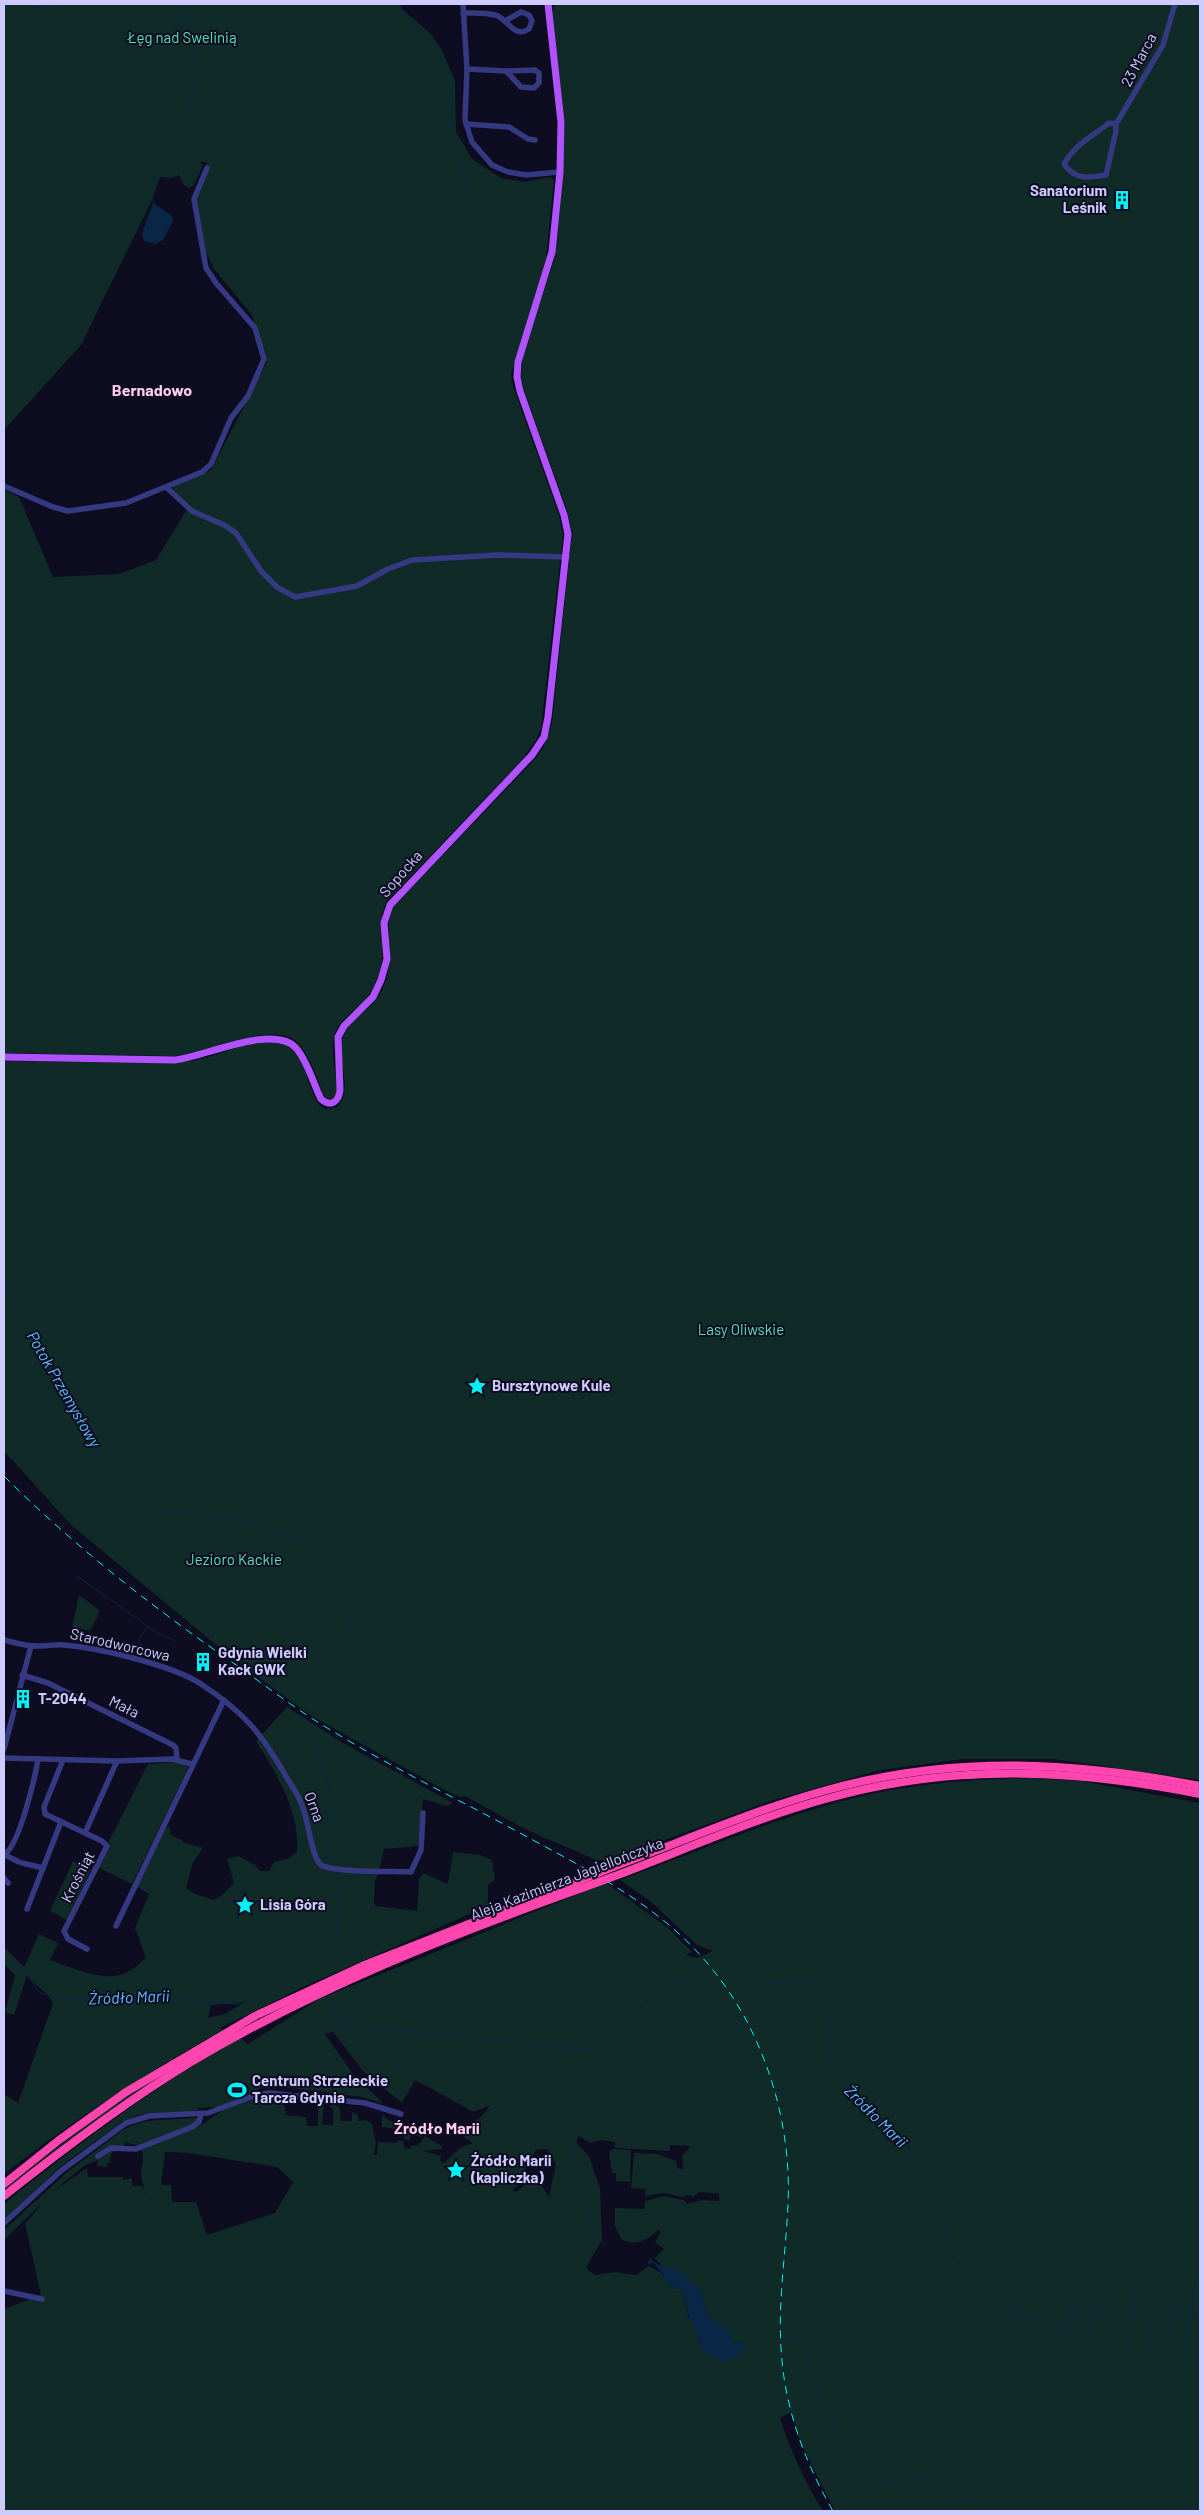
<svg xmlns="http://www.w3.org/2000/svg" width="1204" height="2515" viewBox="0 0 1204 2515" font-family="Barlow,sans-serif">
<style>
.green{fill:#0f2a27;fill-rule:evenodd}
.water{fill:#0a2646}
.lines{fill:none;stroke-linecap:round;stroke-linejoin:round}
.stream{stroke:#0a2646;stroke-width:1}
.minor{stroke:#353981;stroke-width:5.5}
.major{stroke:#b052ff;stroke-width:7}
.highway{stroke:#ff46ae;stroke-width:8}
.rail{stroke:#00f2f6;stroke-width:1;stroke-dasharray:8 6;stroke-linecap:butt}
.highway-bridge{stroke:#ff46ae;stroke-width:8}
.labels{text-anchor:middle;stroke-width:4;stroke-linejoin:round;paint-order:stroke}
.park-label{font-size:15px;fill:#54e3b3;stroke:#0e0c20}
.street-label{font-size:15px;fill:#cdcbff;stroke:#0e0c20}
.poi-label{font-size:15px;font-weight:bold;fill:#cdcbff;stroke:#0e0c20;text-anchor:start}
.neighbourhood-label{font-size:16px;font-weight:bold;fill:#ffcdf1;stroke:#0e0c20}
.water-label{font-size:16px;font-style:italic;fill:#59c0ff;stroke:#0e0c20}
</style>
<rect width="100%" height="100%" fill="#0e0c20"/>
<!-- green -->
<g class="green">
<path d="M4,4H400L402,9L431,34L443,52L455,81L456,132L472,159L501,178L525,182L550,177L554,180L546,259L511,375L513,386L559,515L563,536L541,728L536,740L521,761L387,901C375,924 387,945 380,969C377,981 372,993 363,1002C353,1012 340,1019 335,1033C330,1050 336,1072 337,1090L335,1096L331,1099L326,1098L323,1093C316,1077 310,1055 297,1042C274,1020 204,1053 175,1056L4,1053V490L19,497L53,577L119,574L156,560L189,506L172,490L173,486L211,470L267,362L252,315L214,269L200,239L192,199L207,162H200L203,165L194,185L189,188L184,185L179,175L172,178L160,177L152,200L81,345L4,430Z"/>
<path d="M555,4H1200V1780L1054,1759H963L880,1770L770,1801L611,1860H596L527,1830L465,1796L460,1797L443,1789L310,1715L226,1653L71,1525L4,1451V1061L174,1063C186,1062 197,1060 208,1057C232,1051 275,1028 295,1053C307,1068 309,1089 319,1105L326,1109L337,1107C354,1090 337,1061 342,1040C346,1021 370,1011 380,994C399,960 382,938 392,908L535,759L544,746L552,722L572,533L567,510L524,390L521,376L523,356L554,260L563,172L565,126L552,14Z"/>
<path d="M79,1595L100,1611L90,1631L72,1627Z"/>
<path d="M287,1707L343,1743L453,1803L446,1806L423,1799L418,1846L384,1849L380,1868L375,1881L374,1904L376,1906L417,1911L419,1879L423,1873L448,1884L453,1852L480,1855L492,1860L495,1880L488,1885V1906L307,1985L220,2028L223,2030C146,2073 73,2120 4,2174V2094L18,2103L53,2003C47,1991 35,1986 27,1975L14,2015L5,2012L4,2016L15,1975L4,1964V1947L24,1967L39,1934L58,1943L50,1960C71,1967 102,1982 123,1974C132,1971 139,1964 146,1958L135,1928L149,1894L136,1886L163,1831L169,1826L171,1835L182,1840V1842L203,1848L193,1862L186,1888L195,1894L214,1900L222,1895L234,1883L227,1859L238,1856L255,1865L260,1871H269L274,1862L289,1858L297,1852C300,1812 277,1774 256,1741ZM245,2002L225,2014L208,2018L211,2005Z"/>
<path d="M179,1762L188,1766L183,1779L132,1884L99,1868L110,1847L109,1841L148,1764Z"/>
<path d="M1030,1778L1081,1781L1200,1803V2511H835L800,2442L791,2412L780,2418C791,2451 804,2481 823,2511H4V2309L41,2295L25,2224L43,2202L4,2240V2230L66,2173L124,2129L141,2122L158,2120L198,2118V2122H195L198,2127L223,2110L263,2095L283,2097L286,2115L306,2117L307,2126H318V2100H324L322,2125H333V2108H330V2101H335L336,2106H339L341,2121H352V2112L358,2115V2121L366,2120L372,2124L376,2143L374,2155H377L378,2142L397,2143V2141H403L404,2147L410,2149L411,2146L419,2145L425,2136L442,2146V2149L423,2151L441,2156L440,2161L444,2163L460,2148L473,2143L451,2128C470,2126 481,2121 490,2105L474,2112L415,2080L402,2103L363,2071L333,2032L325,2034L353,2074L384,2104L362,2097L267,2085L222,2107L198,2108V2112L142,2114L123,2121L60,2167L4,2220V2204C79,2143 155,2086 240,2038L248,2044L319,1999L606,1883L668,1928L692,1952L686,1955L697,1958L713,1951L697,1945L650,1901L620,1880C704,1850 799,1807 886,1791C934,1782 982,1779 1030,1778ZM579,2136L590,2143L601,2140L615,2142V2148L670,2151V2145L691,2146L682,2156L683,2169L677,2168L676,2161L657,2154L634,2153L631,2188L646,2189L645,2196L664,2193L681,2197L689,2195L693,2197L699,2192L719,2194V2201L703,2200L687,2204L684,2200L664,2196L645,2201L644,2209L615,2208V2226L622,2240C636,2246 648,2240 658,2230L661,2232L655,2242L664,2249L654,2259L660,2263L661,2266L683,2274L691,2284L700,2289L707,2314L718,2324L730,2342L738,2343L740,2340L736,2357L700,2340L694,2323L688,2315L683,2297L686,2295L681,2288L675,2289L667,2283L662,2273L649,2266L636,2275L615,2272L595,2275L586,2268L602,2240L600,2188L589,2156L576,2142ZM125,2142L139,2146C145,2155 143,2161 141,2170C140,2177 144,2188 146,2195L142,2186H132V2178L123,2180V2177H88L87,2168L52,2192L85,2165L98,2160L97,2166L107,2167V2163H110L111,2154L116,2150H123H109L123,2148ZM547,2149L556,2164L549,2197L539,2181L533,2177L515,2193L513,2189L523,2182L525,2167L536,2150ZM165,2152L189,2153L277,2167L293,2182L275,2213L207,2235L196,2202H172L171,2185H161Z"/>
<path d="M73,1861L91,1869L67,1920L50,1911Z"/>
<path d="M257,2019L258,2020L130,2097L70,2139L4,2191V2188L87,2124L129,2095Z"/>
<path d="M382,2115L390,2121L425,2133V2135L420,2137L412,2134L409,2140L404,2139L406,2130L382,2127Z"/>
<path d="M613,2149L631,2150L630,2182L616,2181V2173H612L609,2152Z"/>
</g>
<!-- water -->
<g class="water">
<path d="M153,203L172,216L173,220L163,240L156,244L144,241L142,234Z"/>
<path d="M650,2258C658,2268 672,2266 682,2273C689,2278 692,2285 700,2289L707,2314L731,2333V2342L738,2343L741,2339L744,2349L736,2357L723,2361L711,2356L703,2350L698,2342L700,2337C693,2330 687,2308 683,2297L685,2295L681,2288L675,2289L662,2278L664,2275L653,2263L647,2264Z"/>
</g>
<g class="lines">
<!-- stream -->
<g class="stream">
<path d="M397,4L432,42L443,59L453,82"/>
<path d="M30,5L39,8"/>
<path d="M28,15L35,17"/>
<path d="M30,26L42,4"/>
<path d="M44,46L62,40L47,4"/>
<path d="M453,84L450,123L453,143L463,170L472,210"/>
<path d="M180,148H186L185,138L193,131C191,127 189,125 187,121C183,111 191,99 196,90L194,84L200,83L201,74L190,75L184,68L194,54L192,48L183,40L180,28L187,23L184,10L187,4"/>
<path d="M154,203C150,193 157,185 153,174L159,172L172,159H176L179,151"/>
<path d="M4,1283L118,1485L127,1493"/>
<path d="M128,1494L147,1510L184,1511L241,1521L280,1533L303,1542L319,1554L344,1597L351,1638L359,1647L406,1676"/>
<path d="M77,1576L156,1632L175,1641"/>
<path d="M266,1617L300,1646L304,1674L315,1706"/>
<path d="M125,1653L142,1652L145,1647L139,1643L140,1637L147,1627"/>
<path d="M313,1735L314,1743L325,1768L333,1817L328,1853L329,1864"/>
<path d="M328,1871L340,1874V1878L336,1937"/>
<path d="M4,1956L27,1974L39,1992L55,1998L114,2001L177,1996L210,2003L240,2004"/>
<path d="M756,1984L800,1981L811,1983L820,1989L828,2013V2042L837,2075L849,2093L907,2143L930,2204L937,2218L949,2231L947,2247L978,2292L1010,2308L1063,2326"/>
<path d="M329,1996L341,2025"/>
<path d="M336,2028L350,2025L525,2043"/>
<path d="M286,2029L315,2039L323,2035"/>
<path d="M528,2043L584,2050L617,2045L654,1990L670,1982L697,1977"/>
<path d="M505,2077L504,2074L523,2050V2045"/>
<path d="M508,2079L533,2097L568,2138L594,2233L596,2239L606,2245"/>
<path d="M1072,2317L1074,2303"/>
<path d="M788,2322L790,2339L804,2340C810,2350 806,2359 809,2370C817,2397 843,2425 837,2454L866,2477"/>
<path d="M1062,2325L1067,2314L1069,2298"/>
<path d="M1012,2332L1026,2291"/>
<path d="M1030,2340L1045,2295"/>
<path d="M1127,2352L1135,2291"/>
<path d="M1087,2353L1095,2295"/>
<path d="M1146,2353L1152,2314"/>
<path d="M1052,2354L1072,2317L1142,2313L1200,2315"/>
<path d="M1167,2354L1176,2290"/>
<path d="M1185,2358L1194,2286"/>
<path d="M870,2479L895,2486L912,2478L925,2475L960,2491L973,2500L979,2511"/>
</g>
<!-- minor -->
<g class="minor">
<path d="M463,4L467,69L465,120L472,142L492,165L508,172L526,175L560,172"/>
<path d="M463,13C473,13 485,12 495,15C508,18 513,39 529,29L532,21L529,15L521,12L505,21"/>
<path d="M467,69L506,71L521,87L534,88L539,83V73L535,70L506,71"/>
<path d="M466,124L509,127L528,139L535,140"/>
<path d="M1116,124L1109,123C1092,137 1075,144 1064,164C1075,180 1088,178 1106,175L1116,131V124L1163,45L1175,4"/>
<path d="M4,486L53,507L68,511L126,503L202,472L211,464L231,418L248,396L264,359L255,328L216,283L206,268L194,199L207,168"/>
<path d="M166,487L192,511L224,525L236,533L261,571L277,587L295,597L357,586L388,569L412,560L498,555L567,557"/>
<path d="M4,1640C16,1643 28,1647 41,1646C49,1646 56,1644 64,1645C99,1648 172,1665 201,1684C244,1712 262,1734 287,1778C293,1788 300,1797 303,1808C308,1820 312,1859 321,1865C336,1873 392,1871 411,1872L421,1850L423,1813"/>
<path d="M22,1675L48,1683L173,1745L176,1748L177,1759"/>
<path d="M4,1749L31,1646"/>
<path d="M4,1758L117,1761L172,1759L192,1764"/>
<path d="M63,1760L44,1807L45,1814L102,1841L107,1846L64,1931L68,1939L87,1949"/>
<path d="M85,1833L117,1761"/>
<path d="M4,1855C19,1846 35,1778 38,1759"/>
<path d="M5,1855L19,1862"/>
<path d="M22,1863L43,1868"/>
<path d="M4,1878L8,1883"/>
<path d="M27,1909L61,1822"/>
<path d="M116,1926L224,1700"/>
<path d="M98,2156L111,2148L136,2149L192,2127L199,2122L201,2114"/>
<path d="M4,2223L62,2170L126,2123L149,2116L208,2113L256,2095L269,2093L365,2103L401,2114"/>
<path d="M4,2291L42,2299"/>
</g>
<!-- major -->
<path class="major" d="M4,1057L175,1060C204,1057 274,1023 296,1048C308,1062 313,1083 321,1099C331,1108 339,1101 340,1090L338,1037L344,1026L373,997L381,980L387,959L384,923L390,905L532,755L544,737L548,717L568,534L564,515L520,391L517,377L518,362L552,252L560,172L561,122L548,4"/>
<!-- highway -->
<g class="highway">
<path d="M613,1867C684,1841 754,1810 827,1790C953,1755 1072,1761 1200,1786"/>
<path d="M623,1873C691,1847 759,1817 829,1798C955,1763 1074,1769 1200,1794"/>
<path d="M4,2184L59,2140L126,2092L255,2016L362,1966L576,1882"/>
<path d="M4,2196C64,2148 125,2102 191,2062C315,1988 450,1935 585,1887"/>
</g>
<!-- rail -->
<path class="rail" d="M4,1476C76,1548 155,1609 239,1667C270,1689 301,1713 334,1732C398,1771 466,1803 531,1839C620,1887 692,1924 744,2016C775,2073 791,2139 788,2204C786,2252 778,2300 781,2348C784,2406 804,2461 833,2511"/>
<!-- highway-bridge -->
<g class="highway-bridge">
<path d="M576,1882L613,1867"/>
<path d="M585,1887L623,1873"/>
</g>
</g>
<!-- icons -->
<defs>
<g id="building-bare" transform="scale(1.5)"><path d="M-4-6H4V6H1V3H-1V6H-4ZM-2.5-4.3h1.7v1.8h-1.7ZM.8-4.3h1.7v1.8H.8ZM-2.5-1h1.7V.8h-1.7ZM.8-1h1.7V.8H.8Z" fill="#00f2f6" stroke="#0e0c20" stroke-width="2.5" paint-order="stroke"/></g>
<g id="sight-bare" transform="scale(1.5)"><path d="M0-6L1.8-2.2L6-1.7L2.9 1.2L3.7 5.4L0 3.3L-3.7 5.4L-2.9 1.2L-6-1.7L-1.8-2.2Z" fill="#00f2f6" stroke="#0e0c20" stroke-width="2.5" paint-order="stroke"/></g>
<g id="stadium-bare" transform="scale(1.5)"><path d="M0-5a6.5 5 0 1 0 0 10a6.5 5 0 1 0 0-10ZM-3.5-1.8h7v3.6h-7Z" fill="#00f2f6" stroke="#0e0c20" stroke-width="2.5" paint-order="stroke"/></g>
</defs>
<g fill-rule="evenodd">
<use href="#building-bare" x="1122" y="200"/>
<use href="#sight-bare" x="477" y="1386"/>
<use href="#building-bare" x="203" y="1662"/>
<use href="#building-bare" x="23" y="1699"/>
<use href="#sight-bare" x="245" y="1905"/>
<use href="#stadium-bare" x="237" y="2090"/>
<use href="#sight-bare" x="456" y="2170"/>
</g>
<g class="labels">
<!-- park labels -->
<g class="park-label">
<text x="182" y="43">Łęg nad Swelinią</text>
<text x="741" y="1335">Lasy Oliwskie</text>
<text x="234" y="1565">Jezioro Kackie</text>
</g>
<!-- street labels -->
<g class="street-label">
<text transform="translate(1139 60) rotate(-62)" y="5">23 Marca</text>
<text transform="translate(401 874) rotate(-49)" y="5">Sopocka</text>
<text transform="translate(120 1645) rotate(13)" y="5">Starodworcowa</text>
<text transform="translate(124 1707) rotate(26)" y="5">Mała</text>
<text transform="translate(314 1807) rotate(70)" y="5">Orna</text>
<text transform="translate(78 1877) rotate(-63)" y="5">Krośniąt</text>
<text transform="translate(567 1879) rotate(-21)" y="5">Aleja Kazimierza Jagiellończyka</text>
</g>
<!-- poi labels -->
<g class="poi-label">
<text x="1107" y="196" text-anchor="end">Sanatorium<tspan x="1107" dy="17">Leśnik</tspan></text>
<text x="492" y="1391">Bursztynowe Kule</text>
<text x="218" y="1658">Gdynia Wielki<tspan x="218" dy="17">Kack GWK</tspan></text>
<text x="38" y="1704">T-2044</text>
<text x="260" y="1910">Lisia Góra</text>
<text x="252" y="2086">Centrum Strzeleckie<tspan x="252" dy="17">Tarcza Gdynia</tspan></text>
<text x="471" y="2166">Źródło Marii<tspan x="471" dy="17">(kapliczka)</tspan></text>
</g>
<!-- neighbourhood labels -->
<g class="neighbourhood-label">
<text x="152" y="396">Bernadowo</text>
<text x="437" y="2134">Źródło Marii</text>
</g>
<!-- water labels -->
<g class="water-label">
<text transform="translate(64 1389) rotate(60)" y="6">Potok Przemysłowy</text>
<text transform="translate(129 1997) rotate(-2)" y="6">Źródło Marii</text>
<text transform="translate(876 2116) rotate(45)" y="6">Źródło Marii</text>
</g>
</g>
<!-- border -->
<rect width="1204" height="2515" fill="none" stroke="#cdcbff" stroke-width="10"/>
</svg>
